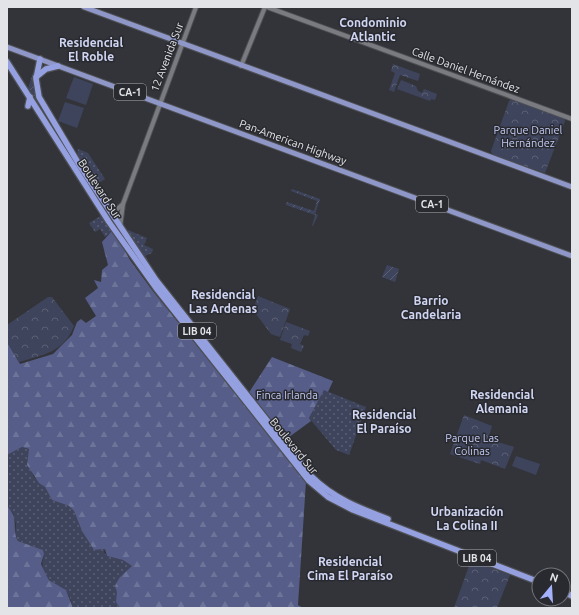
<svg xmlns="http://www.w3.org/2000/svg" width="579" height="615" viewBox="0 0 579 615" font-family="Ubuntu,sans-serif">
<style>
.grass{fill:url(#grass-dots)}
.forest{fill:url(#forest-firs)}
.park{fill:url(#park-crowns)}
.garden{fill:url(#garden-furrows)}
.pitch{fill:#3f445d}
.lines{fill:none;stroke-linecap:round;stroke-linejoin:round}
.tertiary-casing{stroke:#4f5054;stroke-width:6}
.primary-casing{stroke:#4f5054;stroke-width:7}
.trunk-casing{stroke:#4f5054;stroke-width:8}
.tertiary{stroke:#7a7b81;stroke-width:4}
.primary{stroke:#8e97c8;stroke-width:5}
.trunk{stroke:#94a0e0;stroke-width:5.5}
.labels{text-anchor:middle;stroke-width:3;stroke-linejoin:round;paint-order:stroke}
.shield{fill:#292a2f;stroke:#abacb0;stroke-width:1}
.shield-label{font-size:10px;font-weight:bold;fill:#e3e4e7}
.street-label{font-size:11px;fill:#e3e4e7;stroke:#292a2f}
.park-label{font-size:11px;fill:#c1caf4;stroke:#292a2f}
.neighbourhood-label{font-size:12px;font-weight:bold;fill:#cfd5f2;stroke:#292a2f}
</style>
<defs>
<pattern id="grass-dots" width="8" height="8" patternUnits="userSpaceOnUse"><rect width="8" height="8" fill="#3f445d"/><path d="M2 2h.1M6 6h.1" fill="none" stroke="#5b5f74" stroke-width="1.8" stroke-linecap="round"/></pattern>
<pattern id="forest-firs" width="22" height="20" patternUnits="userSpaceOnUse"><rect width="22" height="20" fill="#555d88"/><path d="M5 1l3.5 6h-7zM16 11l3.5 6h-7z" fill="#6d7499"/></pattern>
<pattern id="park-crowns" width="20" height="18" patternUnits="userSpaceOnUse"><rect width="20" height="18" fill="#3f445d"/><path d="M2 6a3 3 0 1 1 6 0M12 15a3 3 0 1 1 6 0" fill="none" stroke="#5b5f74"/></pattern>
<pattern id="garden-furrows" width="10" height="10" patternUnits="userSpaceOnUse"><rect width="10" height="10" fill="#3f445d"/><path d="M-1 1l2-2M0 10L10 0M9 11l2-2" fill="none" stroke="#5b5f74"/></pattern>
</defs>
<rect width="100%" height="100%" fill="#333439"/>
<!-- grass -->
<g class="grass">
<path d="M78,149L88,153L105,179L97,184L77,157Z"/>
<path d="M104,214L113,231L105,237L100,229L95,232L89,223Z"/>
<path d="M128,230L147,238L144,245L153,249L152,253L145,256L148,260L145,261L127,233Z"/>
<path d="M324,390L366,407L349,455L336,450L309,418Z"/>
<path d="M22,447L30,450L27,463L34,477L45,487L52,500L69,506L74,511L82,531L94,550L105,549L104,552L107,556L123,560L132,566C125,579 115,571 117,592C118,599 115,602 120,608H73C72,602 68,591 63,588C58,585 51,582 47,577C38,565 46,558 43,550L18,541L15,535L16,524L13,513L7,506V455Z"/>
</g>
<!-- forest -->
<g class="forest">
<path d="M113,230L130,260L152,290L306,481L298,605L303,608H120L116,602L117,592L115,586L119,578L132,566L123,560L107,556L105,549L94,550L82,531L74,511L69,506L52,500L45,487L39,483L27,465L29,449L22,447L7,455V342L20,364L53,354L72,335L77,322L81,319L86,323L96,316L85,298L98,288L94,280L101,282L102,270L108,265L102,242Z"/>
<path d="M272,357L333,381L328,392L324,390L309,418L311,421L285,440L248,394Z"/>
<path d="M7,506C20,519 11,529 18,541L43,550L44,554L41,564L46,575L49,580L66,590L73,608H7Z"/>
</g>
<!-- park -->
<g class="park">
<path d="M393,64L420,74L418,81L400,75L394,92L389,90L395,73L391,71Z"/>
<path d="M401,80L416,86L418,91L422,93L424,89L437,94L435,100L431,99L430,101L397,89Z"/>
<path d="M512,99L564,118L565,121L545,173L493,155L491,151L509,101Z"/>
<path d="M258,296L290,309L280,337L271,334L253,310Z"/>
<path d="M48,297H52L74,326C64,352 43,355 19,362L7,342V325Z"/>
<path d="M286,322L310,331L308,336L304,335L300,344L304,346L301,352L291,348L292,344L280,340Z"/>
<path d="M464,415L492,426L488,439L514,447L505,469L481,460L480,464L450,454Z"/>
<path d="M471,560L510,575L497,608H454Z"/>
</g>
<!-- garden -->
<g class="garden">
<path d="M33,72L34,74C29,98 53,124 65,144L64,147L28,89Z"/>
<path d="M292,189L320,199L315,214L318,215L313,226H312L315,215L286,205L287,202L314,211L317,201L291,191Z"/>
<path d="M387,265L399,269L395,282L382,277Z"/>
</g>
<!-- pitch -->
<g class="pitch">
<path d="M74,77L93,84L86,105L66,98Z"/>
<path d="M65,102L84,108L77,128L58,121Z"/>
<path d="M516,456L540,464L536,475L512,466Z"/>
</g>
<g class="lines">
<!-- tertiary casing -->
<g class="tertiary-casing">
<g id="tertiary">
<path d="M267,7L572,119"/>
<path d="M241,66L265,7"/>
<path d="M109,209L116,210L123,204"/>
<path d="M120,227L123,204L196,7"/>
</g>
</g>
<!-- primary casing -->
<g class="primary-casing">
<g id="primary">
<path d="M84,7L572,187"/>
<path d="M7,47L572,256"/>
</g>
</g>
<!-- trunk casing -->
<g class="trunk-casing">
<g id="trunk">
<path d="M40,59L36,79L39,97L80,166L156,280L311,476C333,498 359,508 388,519"/>
<path d="M7,62L109,222L156,288L309,481L328,497L353,510L539,582"/>
<path d="M36,77L46,69L58,66"/>
<path d="M28,106L30,97"/>
<path d="M563,591L572,596"/>
</g>
</g>
<!-- tertiary -->
<use href="#tertiary" class="tertiary"/>
<!-- primary -->
<use href="#primary" class="primary"/>
<!-- trunk -->
<use href="#trunk" class="trunk"/>
</g>
<g class="labels">
<!-- shield labels -->
<g class="shield">
<rect x="114" y="84" width="32" height="16" rx="3"/>
<rect x="416" y="196" width="32" height="16" rx="3"/>
<rect x="178" y="323" width="38" height="16" rx="3"/>
<rect x="458" y="550" width="38" height="16" rx="3"/>
</g>
<g class="shield-label">
<text x="130" y="96">CA-1</text>
<text x="432" y="208">CA-1</text>
<text x="197" y="335">LIB 04</text>
<text x="477" y="562">LIB 04</text>
</g>
<!-- street labels -->
<g class="street-label">
<text transform="translate(167 57) rotate(-69)" y="4">12 Avenida Sur</text>
<text transform="translate(466 70) rotate(20)" y="4">Calle Daniel Hernández</text>
<text transform="translate(293 142) rotate(20)" y="4">Pan-American Highway</text>
<text transform="translate(100 189) rotate(57)" y="4">Boulevard Sur</text>
<text transform="translate(294 446) rotate(51)" y="4">Boulevard Sur</text>
</g>
<!-- park labels -->
<g class="park-label">
<text x="528" y="134">Parque Daniel<tspan x="528" dy="13">Hernández</tspan></text>
<text x="287" y="399">Finca Irlanda</text>
<text x="472" y="442">Parque Las<tspan x="472" dy="13">Colinas</tspan></text>
</g>
<!-- neighbourhood labels -->
<g class="neighbourhood-label">
<text x="373" y="27">Condominio<tspan x="373" dy="14">Atlantic</tspan></text>
<text x="91" y="47">Residencial<tspan x="91" dy="14">El Roble</tspan></text>
<text x="223" y="299">Residencial<tspan x="223" dy="14">Las Ardenas</tspan></text>
<text x="431" y="305">Barrio<tspan x="431" dy="14">Candelaria</tspan></text>
<text x="502" y="399">Residencial<tspan x="502" dy="14">Alemania</tspan></text>
<text x="384" y="419">Residencial<tspan x="384" dy="14">El Paraíso</tspan></text>
<text x="467" y="516">Urbanización<tspan x="467" dy="14">La Colina II</tspan></text>
<text x="350" y="566">Residencial<tspan x="350" dy="14">Cima El Paraíso</tspan></text>
</g>
</g>
<!-- border -->
<rect width="579" height="615" fill="none" stroke="#e3e4e7" stroke-width="16"/>
<!-- north arrow -->
<g transform="translate(551 587) rotate(18)"><circle r="19" fill="#292a2f" stroke="#737479"/>
<path d="M0-3L7 15L0 10L-7 15Z" fill="#a4b2fc"/>
<text y="-6" font-size="11" font-weight="bold" text-anchor="middle" fill="#e3e4e7">N</text>
</g>
</svg>
